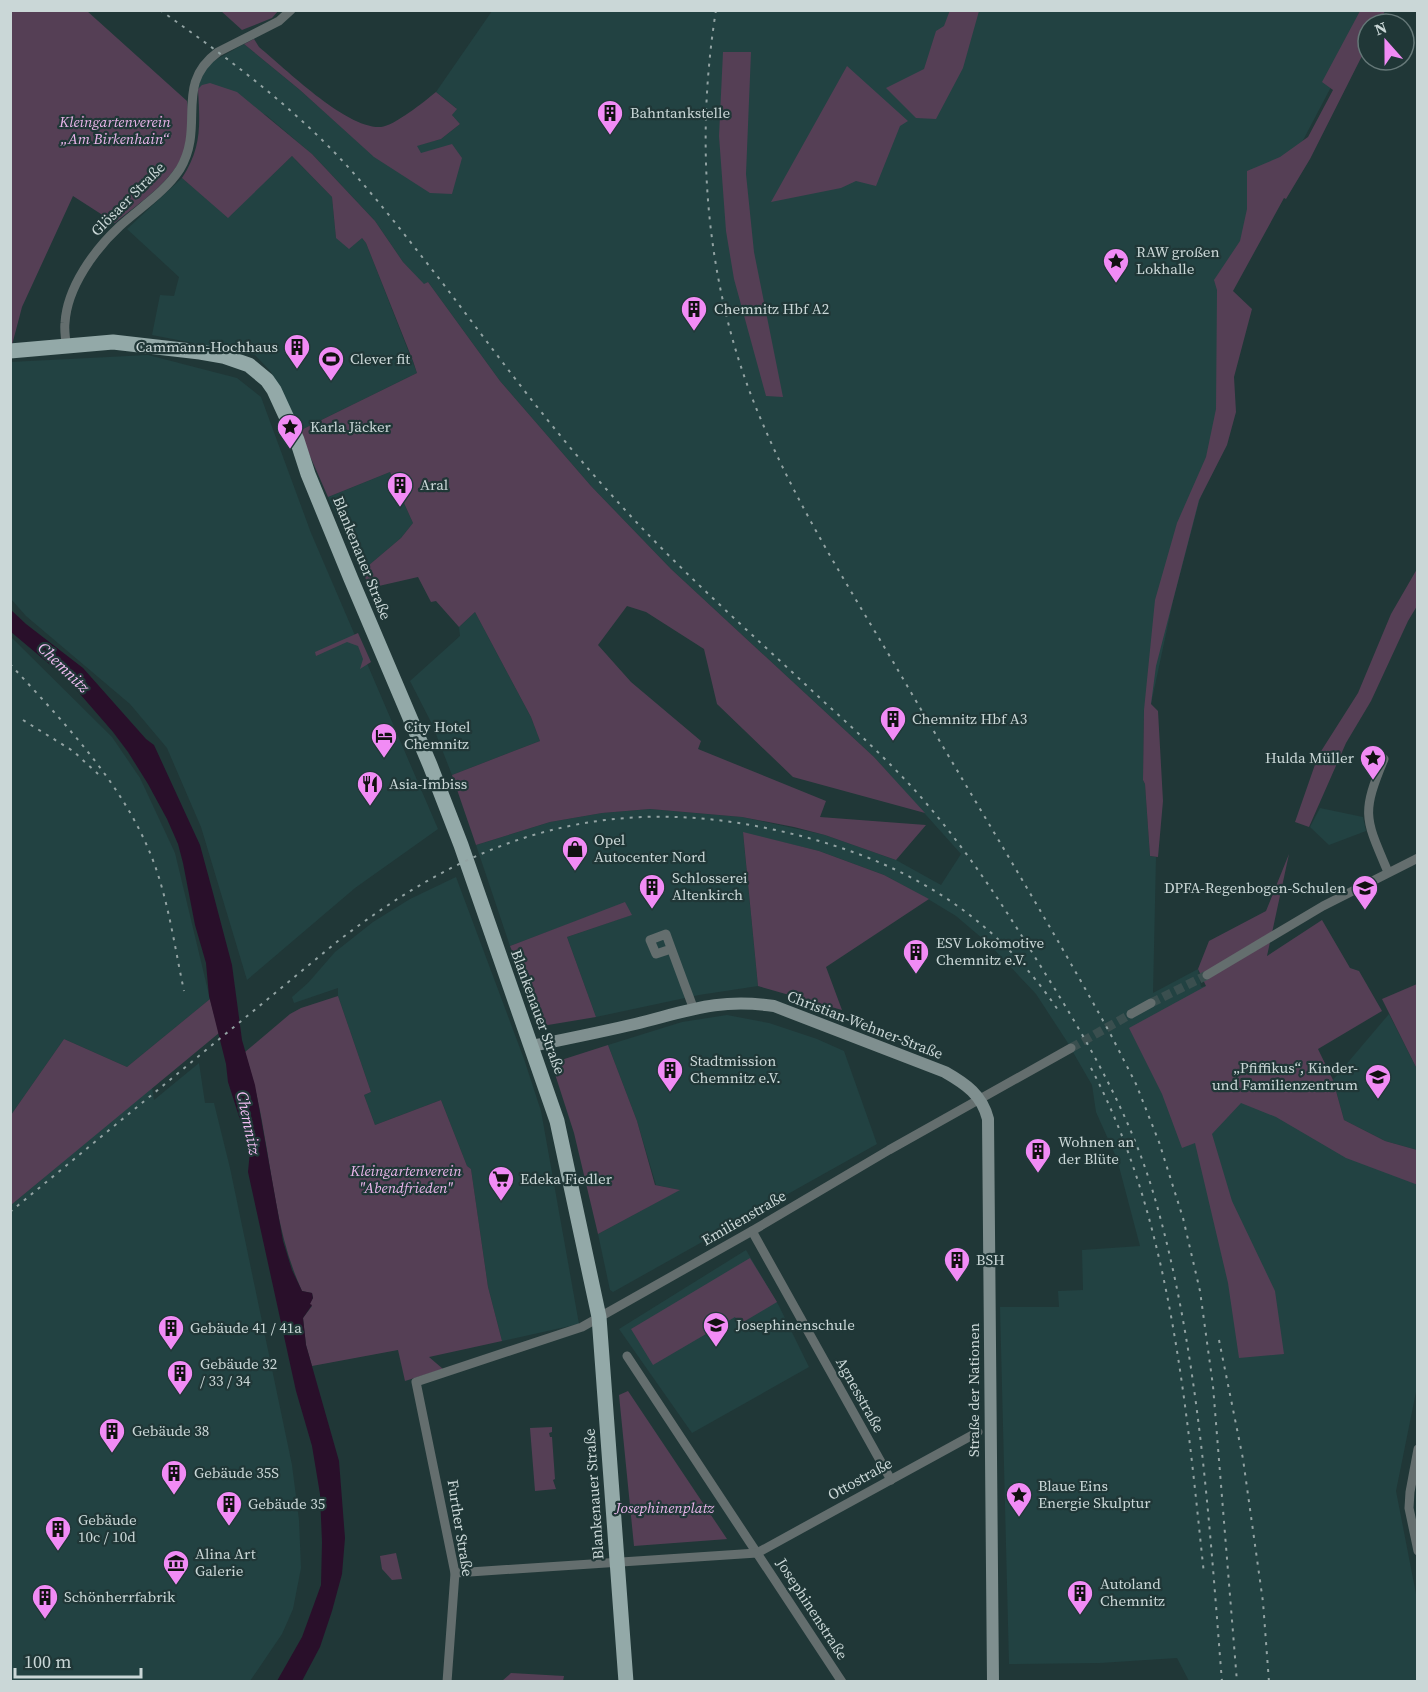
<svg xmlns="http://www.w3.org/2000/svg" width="1428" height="1692" viewBox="0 0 1428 1692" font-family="'Source Serif 4',serif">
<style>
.built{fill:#224242}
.green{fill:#553f55}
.water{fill:#290f2a}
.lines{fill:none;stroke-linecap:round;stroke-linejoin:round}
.street-tunnel{stroke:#3a4f4f;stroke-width:9;stroke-dasharray:9 4.5;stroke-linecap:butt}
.street{stroke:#646e6e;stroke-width:9}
.secondary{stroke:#7f8f8f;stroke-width:12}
.primary{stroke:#93a9a8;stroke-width:15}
.rail{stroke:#92a3a3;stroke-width:2;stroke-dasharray:3 6;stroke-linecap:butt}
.labels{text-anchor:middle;stroke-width:4.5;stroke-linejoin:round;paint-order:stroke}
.poi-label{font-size:15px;fill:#cad7d7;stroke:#203737;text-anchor:start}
.park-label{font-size:15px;font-style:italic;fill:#e9b5ea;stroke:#203737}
.street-label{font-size:15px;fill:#cad7d7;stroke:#203737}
.water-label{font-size:16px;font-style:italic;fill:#f1bdf2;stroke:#203737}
</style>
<rect width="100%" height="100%" fill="#203737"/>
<!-- built -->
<g class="built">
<path d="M492,11H1371L1230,279L1216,452L1199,502L1173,601L1151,704L1144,710L1143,780L1145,784L1150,856L1156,857L1153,993L1198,969L1201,987L1206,986L1245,1066L1417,1161V1387L1396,1491L1417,1599V1681H1189L1177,1658L1100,1663L1009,1664L1000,1307H1059L1058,1291L1083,1290L1082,1250L1140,1246L1117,1159L1096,1112L1092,1085L1066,1040L1036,994L989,944L956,916L928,899L884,875L819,851L743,833L758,986L699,995L596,1017L567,937L631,915L625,903L510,946L476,845L550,822L602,813L650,809L742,817L825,835L896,860L941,885L961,854L874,757L671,569L591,486L500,381L428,282L424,285L403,262L375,221L313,155L266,115L198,89L202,74L212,62L244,44L300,90L375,157L441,139L460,124L452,115L456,108L436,92Z"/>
<path d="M292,156L332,197L336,238H362L366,243L417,373L299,431L271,372L255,355L152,335L160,295L174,296L179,277L127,229L182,178L228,217Z"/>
<path d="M148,355L237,378L261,397L311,533L438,829L355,888L247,980L201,827L167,748L130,704L26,616L11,599L10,362Z"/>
<path d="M390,472L413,523L401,538L362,571L328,497Z"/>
<path d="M475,612L531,717L540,741L452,775L432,724L410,681L460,636L459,627Z"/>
<path d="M11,637L112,737L140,778L175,853L210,999L127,1067L64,1039L11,1115Z"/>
<path d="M1320,808L1363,817L1366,831L1329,845L1310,827Z"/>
<path d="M456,877L524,1059L541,1111L579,1324L502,1341L488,1287L471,1169L467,1166L441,1100L375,1125L364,1095L371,1092L338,996V988L294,1003L292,997L308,983L335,952L373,922L410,899Z"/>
<path d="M1389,1014L1417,1069V1150L1385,1141L1344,1120L1333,1080Z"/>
<path d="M727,1015L769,1023L817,1039L844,1051L877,1144L613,1292L610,1290L598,1234L679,1190L656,1185L637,1121L608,1045L682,1022Z"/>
<path d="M199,1063L205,1103H214L230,1168L292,1465L299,1520L301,1568L293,1609L282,1634L250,1681L11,1682V1205L152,1087L154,1100Z"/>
<path d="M746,1250L779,1306L809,1367L692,1433L619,1329Z"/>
</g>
<!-- green -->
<g class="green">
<path d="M950,10L979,11L963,68L936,119L916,118L886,88L924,69L936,31L944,26Z"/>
<path d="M10,11H87L187,101C189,115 190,135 186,148C175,180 140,202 115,223L73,196L22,307L12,345Z"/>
<path d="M221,11H278L272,18L242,30Z"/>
<path d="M1360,11H1385L1378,24H1368V44L1310,159L1286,199L1284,198L1233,291L1252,309L1234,377L1236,412L1227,445L1199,500L1156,666L1151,704L1158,711L1163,801L1158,857L1150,856L1145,784L1143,780L1144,710L1155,600L1177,523L1206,457L1216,409L1217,290L1214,280L1240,241L1247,209V171L1280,157L1308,137L1333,90L1322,82Z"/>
<path d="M254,39L259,47C286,69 346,129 381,127C394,126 425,101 436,92L457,109L452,115L460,124L441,139L417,146L421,153L452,144L462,158L452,194L430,193L374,157L300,90L244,44Z"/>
<path d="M723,52H751L746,174L754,252L783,397L766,396L734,279L726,231L719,136Z"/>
<path d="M847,66L908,121L900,126L876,186L856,181L841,188L771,202Z"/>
<path d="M210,83L237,92L312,154L375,221L403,262L424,284L428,282L500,381L591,486L671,569L874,757L925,813L793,777L717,704L704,649L646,612L627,606L598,645L631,682L701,741L698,749L826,801L820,817L926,825L896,860L825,835L794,827L742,817L650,809L602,813L550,822L476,845L452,775L540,741L531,717L475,612L459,627L436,601L431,602L418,577L370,588L362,571L401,538L413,523L390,472L328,497L299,431L417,373L413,361L366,243L362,238L349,249L336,238L332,197L292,156L228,218L182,178C202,147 200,125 198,89L202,85Z"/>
<path d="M1417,569V606L1408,621L1371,701L1346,743L1309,827L1295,822L1318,756L1358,693L1391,614Z"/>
<path d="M358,633L371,662L360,669L363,659L358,646L347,642L316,656L315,652Z"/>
<path d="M743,832L819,851L884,875L929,899L826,967L842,1010L758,986Z"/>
<path d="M1289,854L1267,956L1322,920L1350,968L1359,971L1382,1011L1318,1049L1333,1080L1344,1120L1385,1141L1417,1150L1418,1185L1346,1158L1276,1117L1241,1103L1212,1134L1232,1201L1275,1291L1284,1354L1239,1358L1228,1283L1195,1143L1182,1148L1162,1094L1129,1028L1206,986L1198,969L1209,941L1266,911Z"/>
<path d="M625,902L632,915L567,937L596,1017L542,1026L510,946Z"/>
<path d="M1417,984V1069L1382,999Z"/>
<path d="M338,996L371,1092L364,1095L375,1125L441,1100L467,1166L471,1169L488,1287L502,1341L429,1357L443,1369L405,1381L398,1350L312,1366L306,1345L303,1318L312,1306L309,1304L313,1298L312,1293L302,1291C279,1241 274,1187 264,1133C260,1106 253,1079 245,1052L290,1014L301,1008Z"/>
<path d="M210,999L219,1033L11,1205V1115L64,1039L127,1067Z"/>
<path d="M608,1045L637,1121L655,1185L680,1190L598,1234L574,1133L554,1071L555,1062Z"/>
<path d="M750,1258L777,1302L740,1324L735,1317L653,1365L631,1329Z"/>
<path d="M628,1391L727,1539H728L634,1546L619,1395Z"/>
<path d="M552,1427V1432L549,1433L550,1437H552L555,1479L553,1480L556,1489L535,1491L530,1428Z"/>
<path d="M396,1553L402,1579L392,1580L382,1569L380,1556Z"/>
<path d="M511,1673L564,1676L563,1681H502Z"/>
</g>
<!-- water -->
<path class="water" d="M10,609L26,624L83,668L146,739L154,745L200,845L213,893L232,965L242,1040L255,1085L283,1241L292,1270L302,1291L312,1293L313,1298L310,1304L312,1305L303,1318L306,1345L339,1461L345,1538L342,1574L332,1611L320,1647L302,1681H277L302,1637L321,1585L322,1542L320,1494L312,1446L296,1391L248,1172L250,1151L228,1082L226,1064L209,996L206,963L195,925L183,863L178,844L167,819L148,784L128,752L113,732L67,679L11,632Z"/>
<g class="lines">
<!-- street-tunnel -->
<g class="street-tunnel">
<path d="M1151,1003L1207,975"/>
<path d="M1071,1048L1131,1014"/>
</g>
<!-- street -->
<g class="street">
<path d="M66,346C66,339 64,331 65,323C67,287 95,249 120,226C141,207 165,192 180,169C206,125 173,85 218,52L279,21L291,10"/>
<path d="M1384,759C1361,814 1365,818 1388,872"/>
<path d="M671,949L656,954L650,940L666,934C675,959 684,983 693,1007"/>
<path d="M1207,975L1323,906L1418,858"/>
<path d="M1131,1014L1151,1003"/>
<path d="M752,1231L891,1480"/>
<path d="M627,1356L842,1682"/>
<path d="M1418,1449L1410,1492L1409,1508L1418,1551"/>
<path d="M455,1573L757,1553L978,1432"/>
<path d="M447,1682L455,1573L416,1382L582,1327L752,1231L889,1150L1071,1048"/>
</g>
<!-- secondary -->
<path class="secondary" d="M532,1046C566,1039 601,1032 635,1024C688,1011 717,998 774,1006L945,1072C966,1084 982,1095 988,1119L993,1682"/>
<!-- primary -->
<path class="primary" d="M10,351L113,342L200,352L223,356L249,365L267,380L274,390L297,440L308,474L351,579L430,765L461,845L557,1121L599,1317L626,1682"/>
<!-- rail -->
<g class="rail">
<path d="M160,10C222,54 283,99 336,154C374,194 407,238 441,281C495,352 548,425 608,491C674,566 750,632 822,700C853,728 883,756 911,786C960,840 1000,900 1038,962C1084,1035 1128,1109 1153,1192C1199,1347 1209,1520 1222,1682"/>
<path d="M716,10C694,148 706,293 762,422C798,507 848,586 895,665C967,789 1043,911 1112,1037L1136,1084L1159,1142L1183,1218L1200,1291L1213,1386L1237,1682"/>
<path d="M10,664C65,724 125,785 154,863C169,904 175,949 184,991"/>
<path d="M23,720L73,751L98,774"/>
<path d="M1091,1068C1171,1219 1186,1406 1204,1574"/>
<path d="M10,1212L338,941C398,895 463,855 537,834C614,812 688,812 766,828C889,853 987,905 1058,1010"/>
<path d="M1219,1340L1243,1459L1263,1602L1269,1682"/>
</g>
</g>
<!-- icons -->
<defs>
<g id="building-pin" transform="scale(1.35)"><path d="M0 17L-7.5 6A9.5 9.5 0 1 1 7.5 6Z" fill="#f18bf5" stroke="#203737"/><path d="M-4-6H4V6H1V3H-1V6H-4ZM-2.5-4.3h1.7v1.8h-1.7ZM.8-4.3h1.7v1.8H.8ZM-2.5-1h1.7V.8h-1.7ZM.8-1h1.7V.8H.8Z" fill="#111"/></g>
<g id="sight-pin" transform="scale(1.35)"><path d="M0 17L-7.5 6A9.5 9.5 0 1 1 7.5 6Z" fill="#f18bf5" stroke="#203737"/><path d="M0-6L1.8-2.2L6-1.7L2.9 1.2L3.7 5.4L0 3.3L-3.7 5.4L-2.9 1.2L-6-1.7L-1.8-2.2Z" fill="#111"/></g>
<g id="stadium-pin" transform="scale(1.35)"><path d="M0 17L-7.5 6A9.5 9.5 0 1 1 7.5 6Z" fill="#f18bf5" stroke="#203737"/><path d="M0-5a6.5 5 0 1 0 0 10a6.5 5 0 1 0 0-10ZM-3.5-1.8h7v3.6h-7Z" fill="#111"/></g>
<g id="hotel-pin" transform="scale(1.35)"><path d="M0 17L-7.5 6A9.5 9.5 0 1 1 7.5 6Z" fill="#f18bf5" stroke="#203737"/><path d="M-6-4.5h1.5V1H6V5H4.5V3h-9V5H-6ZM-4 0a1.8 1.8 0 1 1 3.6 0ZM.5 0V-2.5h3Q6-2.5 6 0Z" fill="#111"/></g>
<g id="restaurant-pin" transform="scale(1.35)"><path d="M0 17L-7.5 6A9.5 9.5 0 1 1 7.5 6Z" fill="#f18bf5" stroke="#203737"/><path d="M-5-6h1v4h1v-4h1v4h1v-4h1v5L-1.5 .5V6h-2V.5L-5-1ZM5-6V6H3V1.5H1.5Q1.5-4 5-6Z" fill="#111"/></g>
<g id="shop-pin" transform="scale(1.35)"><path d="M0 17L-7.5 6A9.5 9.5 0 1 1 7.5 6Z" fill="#f18bf5" stroke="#203737"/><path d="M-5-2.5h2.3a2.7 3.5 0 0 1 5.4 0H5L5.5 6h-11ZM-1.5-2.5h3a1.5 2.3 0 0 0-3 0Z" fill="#111"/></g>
<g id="school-pin" transform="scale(1.35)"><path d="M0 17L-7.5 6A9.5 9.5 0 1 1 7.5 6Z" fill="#f18bf5" stroke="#203737"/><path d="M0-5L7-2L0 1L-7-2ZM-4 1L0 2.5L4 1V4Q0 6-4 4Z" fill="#111"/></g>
<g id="supermarket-pin" transform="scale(1.35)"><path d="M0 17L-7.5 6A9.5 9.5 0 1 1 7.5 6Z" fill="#f18bf5" stroke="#203737"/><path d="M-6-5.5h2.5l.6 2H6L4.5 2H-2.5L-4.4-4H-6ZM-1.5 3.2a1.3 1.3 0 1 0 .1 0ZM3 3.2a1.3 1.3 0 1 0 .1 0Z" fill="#111"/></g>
<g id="museum-pin" transform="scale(1.35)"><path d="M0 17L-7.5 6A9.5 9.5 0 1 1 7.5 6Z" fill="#f18bf5" stroke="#203737"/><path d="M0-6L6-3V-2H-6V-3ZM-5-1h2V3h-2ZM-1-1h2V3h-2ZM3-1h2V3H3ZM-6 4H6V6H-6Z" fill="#111"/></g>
</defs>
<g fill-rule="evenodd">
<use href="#building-pin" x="610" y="113"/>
<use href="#sight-pin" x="1116" y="261"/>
<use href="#building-pin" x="694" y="309"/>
<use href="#building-pin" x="297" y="347"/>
<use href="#stadium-pin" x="331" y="359"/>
<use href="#sight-pin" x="290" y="427"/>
<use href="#building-pin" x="400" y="485"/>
<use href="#building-pin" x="893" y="719"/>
<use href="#hotel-pin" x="384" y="736"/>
<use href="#sight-pin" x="1373" y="758"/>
<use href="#restaurant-pin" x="370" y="784"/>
<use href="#shop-pin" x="575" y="849"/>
<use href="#building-pin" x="652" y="887"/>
<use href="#school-pin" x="1365" y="888"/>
<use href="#building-pin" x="916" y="952"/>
<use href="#building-pin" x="670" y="1070"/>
<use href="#school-pin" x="1378" y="1077"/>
<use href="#building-pin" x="1038" y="1151"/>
<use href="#supermarket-pin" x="501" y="1179"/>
<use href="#building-pin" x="957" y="1260"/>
<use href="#school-pin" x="716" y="1325"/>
<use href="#building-pin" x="171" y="1328"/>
<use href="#building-pin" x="180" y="1373"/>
<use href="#building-pin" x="112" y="1431"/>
<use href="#building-pin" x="174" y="1473"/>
<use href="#sight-pin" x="1019" y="1495"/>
<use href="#building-pin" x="229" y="1504"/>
<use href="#building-pin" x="58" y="1529"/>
<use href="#museum-pin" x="176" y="1563"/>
<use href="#building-pin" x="1080" y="1593"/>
<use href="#building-pin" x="45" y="1597"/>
</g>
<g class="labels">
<!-- poi labels -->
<g class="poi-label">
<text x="630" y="118">Bahntankstelle</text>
<text x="1136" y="257">RAW großen<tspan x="1136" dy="17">Lokhalle</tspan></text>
<text x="714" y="314">Chemnitz Hbf A2</text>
<text x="278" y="352" text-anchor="end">Cammann-Hochhaus</text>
<text x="350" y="364">Clever fit</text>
<text x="310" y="432">Karla Jäcker</text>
<text x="420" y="490">Aral</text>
<text x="912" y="724">Chemnitz Hbf A3</text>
<text x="404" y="732">City Hotel<tspan x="404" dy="17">Chemnitz</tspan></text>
<text x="1354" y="763" text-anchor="end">Hulda Müller</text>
<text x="389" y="789">Asia-Imbiss</text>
<text x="594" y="845">Opel<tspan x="594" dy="17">Autocenter Nord</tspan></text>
<text x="672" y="883">Schlosserei<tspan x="672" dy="17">Altenkirch</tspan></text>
<text x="1346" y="893" text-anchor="end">DPFA-Regenbogen-Schulen</text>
<text x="936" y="948">ESV Lokomotive<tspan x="936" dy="17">Chemnitz e.V.</tspan></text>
<text x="690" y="1066">Stadtmission<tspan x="690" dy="17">Chemnitz e.V.</tspan></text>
<text x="1358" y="1073" text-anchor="end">„Pfiffikus“, Kinder-<tspan x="1358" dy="17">und Familienzentrum</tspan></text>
<text x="1058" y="1147">Wohnen an<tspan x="1058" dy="17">der Blüte</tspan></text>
<text x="520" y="1184">Edeka Fiedler</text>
<text x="976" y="1265">BSH</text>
<text x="736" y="1330">Josephinenschule</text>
<text x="190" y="1333">Gebäude 41 / 41a</text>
<text x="200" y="1369">Gebäude 32<tspan x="200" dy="17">/ 33 / 34</tspan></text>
<text x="132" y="1436">Gebäude 38</text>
<text x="194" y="1478">Gebäude 35S</text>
<text x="1038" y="1491">Blaue Eins<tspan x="1038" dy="17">Energie Skulptur</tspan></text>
<text x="248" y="1509">Gebäude 35</text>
<text x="78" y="1525">Gebäude<tspan x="78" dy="17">10c / 10d</tspan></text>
<text x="195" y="1559">Alina Art<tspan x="195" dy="17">Galerie</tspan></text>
<text x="1100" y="1589">Autoland<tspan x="1100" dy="17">Chemnitz</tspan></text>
<text x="64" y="1602">Schönherrfabrik</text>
</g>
<!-- park labels -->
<g class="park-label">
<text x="115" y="127">Kleingartenverein<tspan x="115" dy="17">„Am Birkenhain“</tspan></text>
<text x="406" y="1176">Kleingartenverein<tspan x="406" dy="17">"Abendfrieden"</tspan></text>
<text x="665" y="1513">Josephinenplatz</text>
</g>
<!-- street labels -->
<g class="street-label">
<text transform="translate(128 199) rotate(-45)" y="5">Glösaer Straße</text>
<text transform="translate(362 558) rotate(68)" y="5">Blankenauer Straße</text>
<text transform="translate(538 1012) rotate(70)" y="5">Blankenauer Straße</text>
<text transform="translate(865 1025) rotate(21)" y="5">Christian-Wehner-Straße</text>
<text transform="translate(744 1218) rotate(-30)" y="5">Emilienstraße</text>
<text transform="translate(974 1390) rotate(-90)" y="5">Straße der Nationen</text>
<text transform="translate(860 1395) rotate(61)" y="5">Agnesstraße</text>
<text transform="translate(860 1479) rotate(-29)" y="5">Ottostraße</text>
<text transform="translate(594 1494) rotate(-94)" y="5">Blankenauer Straße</text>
<text transform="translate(460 1528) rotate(81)" y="5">Further Straße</text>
<text transform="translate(812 1609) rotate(57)" y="5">Josephinenstraße</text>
</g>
<!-- water labels -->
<g class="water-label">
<text transform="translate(64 667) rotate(44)" y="6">Chemnitz</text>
<text transform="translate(249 1123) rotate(78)" y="6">Chemnitz</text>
</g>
</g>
<!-- border -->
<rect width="1428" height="1692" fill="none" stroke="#cad7d7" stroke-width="24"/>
<!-- north arrow -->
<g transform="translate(1386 42) rotate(339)"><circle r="28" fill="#203737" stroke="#647777" stroke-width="1.5"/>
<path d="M0-4.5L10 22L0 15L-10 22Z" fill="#f18bf5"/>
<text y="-9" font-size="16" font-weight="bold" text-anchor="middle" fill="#cad7d7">N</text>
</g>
<!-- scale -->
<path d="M15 1668v9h126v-9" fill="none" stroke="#cad7d7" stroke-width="3"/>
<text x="24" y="1668" font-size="18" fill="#cad7d7" stroke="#203737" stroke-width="4.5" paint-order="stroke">100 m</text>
</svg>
